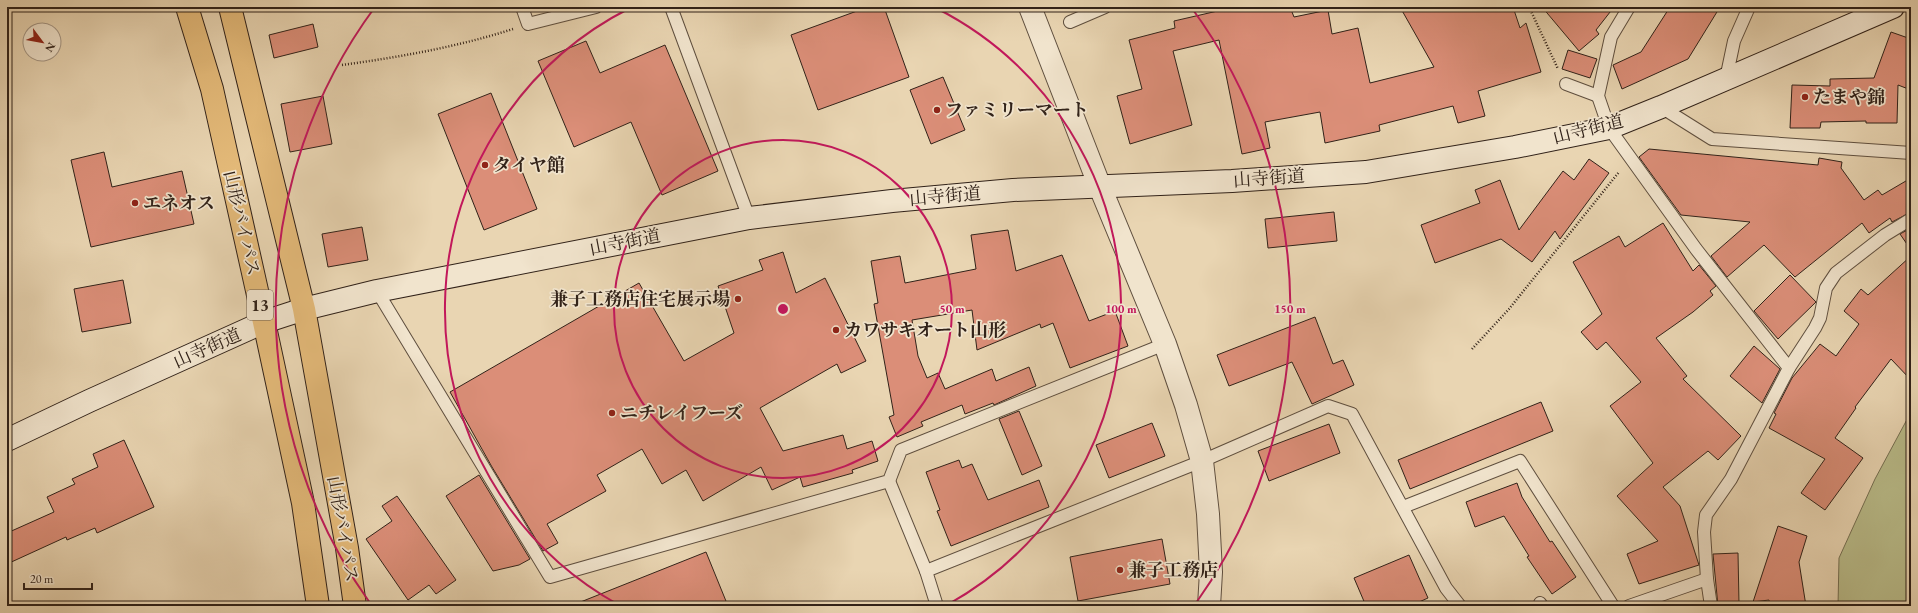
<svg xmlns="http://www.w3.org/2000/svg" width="1918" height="613" viewBox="0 0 1918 613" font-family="'EB Garamond','Noto Serif JP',serif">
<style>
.green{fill:#b9bc8a;stroke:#756f52}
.building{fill:#db8e78;stroke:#312219}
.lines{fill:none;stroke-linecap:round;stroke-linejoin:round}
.service-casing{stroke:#5f4f3f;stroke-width:14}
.tertiary-casing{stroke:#5f4f3f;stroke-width:24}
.secondary-casing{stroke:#312219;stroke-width:24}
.trunk-casing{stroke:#312219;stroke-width:24}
.path{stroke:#312219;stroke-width:2.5;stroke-dasharray:1 2;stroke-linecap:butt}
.service{stroke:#f1e4cd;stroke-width:12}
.tertiary{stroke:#f1e4cd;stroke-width:22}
.secondary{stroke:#f1e4cd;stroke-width:22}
.trunk{stroke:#e4ba79;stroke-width:22}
.ring{fill:none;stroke:#c2185b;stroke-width:2}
.poi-dot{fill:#8f2418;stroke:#f1e4cd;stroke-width:1.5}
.labels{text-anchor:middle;stroke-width:3.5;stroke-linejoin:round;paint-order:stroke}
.shield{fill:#f1e4cd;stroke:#6b5c4f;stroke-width:1}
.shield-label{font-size:17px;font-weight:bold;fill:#312219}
.poi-label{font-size:18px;font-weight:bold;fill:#312219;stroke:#f1e4cd;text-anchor:start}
.street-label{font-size:18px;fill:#312219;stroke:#f1e4cd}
.centre{fill:#c2185b;stroke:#f1e4cd;stroke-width:2}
.ring-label{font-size:12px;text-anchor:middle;font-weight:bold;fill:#c2185b;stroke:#f1e4cd;stroke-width:3.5;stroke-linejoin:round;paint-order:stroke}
</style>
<rect width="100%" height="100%" fill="#e9d5b2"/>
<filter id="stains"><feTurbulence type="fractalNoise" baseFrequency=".005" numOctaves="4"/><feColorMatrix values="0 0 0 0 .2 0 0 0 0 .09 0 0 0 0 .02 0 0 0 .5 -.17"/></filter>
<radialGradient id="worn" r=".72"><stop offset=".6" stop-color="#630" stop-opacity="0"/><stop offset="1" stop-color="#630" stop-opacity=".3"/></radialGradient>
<!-- green -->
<path class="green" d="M1911,412V606H1838L1839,558L1875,479Z"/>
<!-- building -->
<g class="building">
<path d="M868,7H884L909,77L818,110L791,35Z"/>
<path d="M1235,7H1290L1294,17L1328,10L1332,34L1358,28L1370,83L1434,67L1400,7H1513L1520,28L1526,23L1541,72L1478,91L1485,116L1458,123L1453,106L1379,125L1380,131L1325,143L1320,112L1265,122L1270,148L1242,154L1219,40L1173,51L1192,125L1130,144L1117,96L1142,89L1129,40L1175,28L1174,21Z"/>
<path d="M1542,7H1614L1596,30L1599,34L1579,51Z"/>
<path d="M1670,7H1720L1688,59L1622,89L1613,65L1641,52Z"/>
<path d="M313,24L318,47L274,58L269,35Z"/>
<path d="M1891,32L1911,39V90L1898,85L1897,123H1866V121L1821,122L1820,128H1790L1792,85L1830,86V79L1874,78Z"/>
<path d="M586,41L600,73L665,45L718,171L662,195L631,122L574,147L538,61Z"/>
<path d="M1568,50L1597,59L1590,78L1562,69Z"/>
<path d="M943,77L965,130L931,144L910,90Z"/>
<path d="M491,93L537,209L484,230L438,114Z"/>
<path d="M323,96L332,144L290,152L281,104Z"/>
<path d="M1649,149L1818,165L1819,158L1842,162L1841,168L1864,200L1878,190L1882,195L1911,178V212L1892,222L1890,218L1869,233L1862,223L1795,277L1764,245L1727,277L1711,256L1750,222L1681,215L1639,157Z"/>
<path d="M104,152L112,187L182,171L194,224L91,247L71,160Z"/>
<path d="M1589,159L1609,173L1560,239L1555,231L1532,262L1501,239L1435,263L1421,225L1480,203L1475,190L1500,180L1519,230L1563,171L1574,180Z"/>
<path d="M1334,212L1337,241L1268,248L1265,219Z"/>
<path d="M1663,223L1693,271L1699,265L1716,286L1710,291L1713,295L1693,312L1656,338L1687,376L1683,379L1741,436L1718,460L1708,451L1663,487L1680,506L1699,565L1639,584L1627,554L1658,541L1617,496L1653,463L1610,406L1641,382L1606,342L1597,350L1581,332L1602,314L1573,262L1619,236L1625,247Z"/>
<path d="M362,227L368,260L328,267L322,234Z"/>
<path d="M1911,228V250L1900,234Z"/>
<path d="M1008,230L1016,271L1062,255L1089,321L1115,311L1128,346L1070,368L1053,323L1041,328L1040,324L977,350L972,310L912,320L918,356L927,378L938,373L945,389L992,369L996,381L1029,367L1036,386L994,405L993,403L965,414L962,405L921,422L923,426L897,437L889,417L894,415L874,304L878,303L871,261L900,256L905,283L976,269L971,235Z"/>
<path d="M783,252L796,293L825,278L866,361L841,373L837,364L760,408L783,451L843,435L847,449L872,441L878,461L852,470L853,473L803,487L800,477L772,490L761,467L703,501L686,470L662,484L642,449L597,475L606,491L547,524L558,543L543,551L492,467L450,392L639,283L684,361L734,333L718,286L763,270L759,260Z"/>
<path d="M1911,256V380L1891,359L1855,407L1856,408L1835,438L1863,458L1825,510L1801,493L1825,459L1769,428L1776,414L1774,413L1792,378L1820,344L1836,356L1859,324L1844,311L1861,289L1868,295Z"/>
<path d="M1790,275L1816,302L1778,339L1754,311Z"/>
<path d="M123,280L131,323L82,332L74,289Z"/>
<path d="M1315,317L1333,364L1343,360L1354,385L1312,404L1292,362L1229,386L1217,355Z"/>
<path d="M1754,346L1780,369L1762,403L1730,376Z"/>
<path d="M1541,402L1553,431L1410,489L1398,460Z"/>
<path d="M1019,411L1042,466L1022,475L999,419Z"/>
<path d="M1152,423L1165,456L1109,478L1096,445Z"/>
<path d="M1329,424L1340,453L1269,481L1258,451Z"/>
<path d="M124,440L154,507L97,533L95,528L67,540L66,537L7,564V533L54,512L47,497L75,484L72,479L98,467L93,454Z"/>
<path d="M959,460L962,468L972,464L988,500L1039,480L1049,507L951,546L937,511L940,510L926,472Z"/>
<path d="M479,475L530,559L519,565L493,571L446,496Z"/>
<path d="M1517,483L1522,497L1550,542L1552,541L1576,577L1552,594L1527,557L1529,556L1504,516L1475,527L1466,502Z"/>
<path d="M397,496L456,580L436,594L429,585L408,600L366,539L392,521L382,506Z"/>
<path d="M1778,526L1807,536L1799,562L1806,606H1770L1769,600L1753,602Z"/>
<path d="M1162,539L1170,584L1078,601L1070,557Z"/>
<path d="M706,552L728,606H573V605Z"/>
<path d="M1738,553L1739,604L1718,606L1713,554Z"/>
<path d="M1409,555L1428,598L1410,606H1366L1354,578Z"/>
</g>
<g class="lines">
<!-- service casing -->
<g class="service-casing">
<g id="service">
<path d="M522,7L528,24L596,7"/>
<path d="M671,7L749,218"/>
<path d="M1629,7L1611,37L1598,96L1609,128L1696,249L1789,368"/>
<path d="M1070,22L1105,7"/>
<path d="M1726,79L1734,41L1749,7"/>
<path d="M1566,84L1598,96"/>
<path d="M1661,107L1712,139L1911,153"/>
<path d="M377,291L550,577L889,481L901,450L1165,344"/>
<path d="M889,481L926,571"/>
<path d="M1403,507L1520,461L1613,606"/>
<path d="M1540,603L1542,606"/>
<path d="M937,606L926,571L1202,461L1328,406L1352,414L1446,588L1460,606"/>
<path d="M1629,606L1707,579"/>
<path d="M1711,606L1707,579L1704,532L1706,515L1731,479L1789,368L1815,328L1820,318L1826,288L1836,273L1885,235L1911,219"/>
</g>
</g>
<!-- tertiary casing -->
<g class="tertiary-casing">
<path id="tertiary" d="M1030,7L1100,187L1165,344L1186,405L1202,461L1208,514L1211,572L1209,606"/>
</g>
<!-- secondary casing -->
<g class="secondary-casing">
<path id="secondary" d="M7,440L89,401L264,322L304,309L377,291L749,218L892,201L1013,190L1232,181L1366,172L1515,147L1609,128L1661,107L1893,7"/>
</g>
<!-- trunk casing -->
<g class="trunk-casing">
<g id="trunk">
<path d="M187,7L212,89L264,322L303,503L318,606"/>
<path d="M230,7L304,309L347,548L355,606"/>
</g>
</g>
<!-- path -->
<g class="path">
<path d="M1529,7L1558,69"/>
<path d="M342,65C400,57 457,47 513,29"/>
<path d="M1472,349L1509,309L1619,172"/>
</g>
<!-- service -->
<use href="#service" class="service"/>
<!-- tertiary -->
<use href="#tertiary" class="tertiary"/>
<!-- secondary -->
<use href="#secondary" class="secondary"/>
<!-- trunk -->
<use href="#trunk" class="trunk"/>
</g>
<!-- distance rings -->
<g class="ring">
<circle cx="783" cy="309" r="169"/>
<path d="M619 605A338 338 0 0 1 630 8M936 8A338 338 0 0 1 947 605"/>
<path d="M370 603A507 507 0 0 1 375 7M1191 7A507 507 0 0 1 1196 603"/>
</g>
<!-- markers -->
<g class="poi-dot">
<circle cx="1805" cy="97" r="4"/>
<circle cx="937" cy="110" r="4"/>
<circle cx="485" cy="165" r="4"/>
<circle cx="135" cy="203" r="4"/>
<circle cx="738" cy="299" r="4"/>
<circle cx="836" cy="330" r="4"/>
<circle cx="612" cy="413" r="4"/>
<circle cx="1120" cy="570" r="4"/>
</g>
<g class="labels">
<!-- shield labels -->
<rect class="shield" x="247" y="290" width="26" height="30" rx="3"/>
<g class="shield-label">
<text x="260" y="311">13</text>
</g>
<!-- poi labels -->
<g class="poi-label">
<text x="1813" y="103">たまや錦</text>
<text x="945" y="116">ファミリーマート</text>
<text x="493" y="171">タイヤ館</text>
<text x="143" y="209">エネオス</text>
<text x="730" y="305" text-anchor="end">兼子工務店住宅展示場</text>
<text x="844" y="336">カワサキオート山形</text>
<text x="620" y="419">ニチレイフーズ</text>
<text x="1128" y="576">兼子工務店</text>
</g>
<!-- street labels -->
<g class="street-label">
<text transform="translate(1588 129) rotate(-14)" y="6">山寺街道</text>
<text transform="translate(1269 178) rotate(-4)" y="6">山寺街道</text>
<text transform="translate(945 196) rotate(-5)" y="6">山寺街道</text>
<text transform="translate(242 223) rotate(77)" y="6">山形バイパス</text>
<text transform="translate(625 242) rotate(-11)" y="6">山寺街道</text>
<text transform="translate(207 348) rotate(-24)" y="6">山寺街道</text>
<text transform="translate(343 529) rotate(80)" y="6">山形バイパス</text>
</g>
</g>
<circle cx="783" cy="309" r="6" class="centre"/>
<g class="ring-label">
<text x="952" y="313">50 m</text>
<text x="1121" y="313">100 m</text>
<text x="1290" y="313">150 m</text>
</g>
<!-- margin -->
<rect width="1918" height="613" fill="none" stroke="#e9d5b2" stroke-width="24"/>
<rect x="8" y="8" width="1902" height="597" fill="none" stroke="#312219" stroke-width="2"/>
<rect x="12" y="12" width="1894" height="589" fill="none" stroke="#312219"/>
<!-- north arrow -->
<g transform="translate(42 42) rotate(122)"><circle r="19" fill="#f1e4cd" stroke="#a49685"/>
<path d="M0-3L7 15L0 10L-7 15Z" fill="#8f2418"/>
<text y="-6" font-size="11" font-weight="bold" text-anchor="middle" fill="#312219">N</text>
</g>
<!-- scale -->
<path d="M24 583v6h68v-6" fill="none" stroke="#312219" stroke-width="2"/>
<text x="30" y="583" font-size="12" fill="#312219" stroke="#f1e4cd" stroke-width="3" paint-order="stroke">20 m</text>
<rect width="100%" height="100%" filter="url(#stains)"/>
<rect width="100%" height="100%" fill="url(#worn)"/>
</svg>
